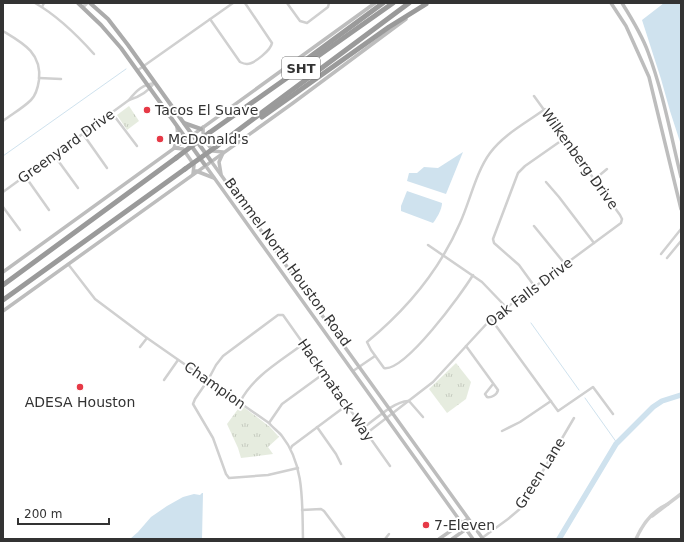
<svg xmlns="http://www.w3.org/2000/svg" width="684" height="542" viewBox="0 0 684 542" font-family="'DejaVu Sans',sans-serif">
<style>
.grass{fill:url(#grass-tufts)}
.water{fill:#cfe2ee}
.lines{fill:none;stroke-linecap:round;stroke-linejoin:round}
.stream{stroke:#cfe2ee;stroke-width:1}
.river{stroke:#cfe2ee;stroke-width:5.5}
.minor{stroke:#d0d0d0;stroke-width:2.5}
.tertiary{stroke:#d0d0d0;stroke-width:3.5}
.secondary{stroke:#bdbdbd;stroke-width:3.5}
.primary{stroke:#ababab;stroke-width:4}
.motorway{stroke:#9a9a9a;stroke-width:5}
.motorway-bridge{stroke:#9a9a9a;stroke-width:5}
.poi-dot{fill:#e63946;stroke:#fff;stroke-width:1.5}
.labels{text-anchor:middle;stroke-width:4;stroke-linejoin:round;paint-order:stroke}
.shield{fill:#fff;stroke:#707070;stroke-width:1}
.shield-label{font-size:13px;font-weight:bold;fill:#333}
.poi-label{font-size:14px;fill:#333;stroke:#fff;text-anchor:start}
.street-label{font-size:14px;fill:#333;stroke:#fff}
</style>
<defs>
<pattern id="grass-tufts" width="24" height="20" patternUnits="userSpaceOnUse"><rect width="24" height="20" fill="#e6ecdf"/><path d="M3 7l-1-3M5 7V3M7 7l1-3M15 17l-1-3M17 17v-4M19 17l1-3" fill="none" stroke="#c6cbc0"/></pattern>
</defs>
<rect width="100%" height="100%" fill="#fff"/>
<!-- grass -->
<g class="grass">
<path d="M129,106L139,121L127,130L117,115Z"/>
<path d="M456,363L471,382L466,399L447,413L429,389Z"/>
<path d="M241,405L270,427L279,437L268,447L273,454L241,458L238,448L227,424Z"/>
</g>
<!-- water -->
<g class="water">
<path d="M664,3H681V145L670,111L661,79L642,20Z"/>
<path d="M463,152L446,194L407,181L409,173H417L424,167L438,168Z"/>
<path d="M407,191L442,203C442,209 437,218 433,223L401,211V206Z"/>
<path d="M202,493H203L202,539H130L138,532L151,517L167,506L183,497L194,494L200,495Z"/>
</g>
<g class="lines">
<!-- stream -->
<g class="stream">
<path d="M3,156L126,69"/>
<path d="M531,323L579,390"/>
<path d="M585,398L617,443"/>
</g>
<!-- river -->
<path class="river" d="M559,539L616,444L653,407L662,401L681,395"/>
<!-- minor -->
<g class="minor">
<path d="M35,3C58,16 77,35 94,54"/>
<path d="M287,3L300,21L307,23L328,7L329,3"/>
<path d="M42,7L44,3"/>
<path d="M210,19L240,62C242,63 244,64 247,64C254,64 271,50 272,43L245,3"/>
<path d="M3,31C23,43 42,53 39,80C38,87 36,95 31,100C23,108 12,114 3,121"/>
<path d="M138,70L233,3"/>
<path d="M39,78L61,79"/>
<path d="M129,100C139,97 148,92 154,83"/>
<path d="M112,113L137,146"/>
<path d="M83,134L107,168"/>
<path d="M54,155L78,188"/>
<path d="M25,176L49,210"/>
<path d="M595,179L607,169"/>
<path d="M546,182L559,197L594,243"/>
<path d="M3,192L129,100C136,91 143,84 155,83"/>
<path d="M3,207L20,230"/>
<path d="M534,226L565,264"/>
<path d="M428,245L482,282L506,307"/>
<path d="M661,254L681,229"/>
<path d="M667,258L681,241"/>
<path d="M68,264L95,299L147,338L269,423C273,428 279,432 282,436C305,465 302,505 303,539"/>
<path d="M473,275C462,293 405,372 384,368L371,350L367,342C406,310 440,269 460,223C470,201 476,172 490,153C504,134 526,123 545,109"/>
<path d="M535,287L519,265L494,243L493,239L518,173L525,166L565,138"/>
<path d="M491,319L558,411L593,387L613,414"/>
<path d="M466,346L498,390C497,395 491,398 487,397L485,394L493,384"/>
<path d="M140,347L147,338"/>
<path d="M353,371L375,356"/>
<path d="M164,380L178,360"/>
<path d="M409,401L423,417"/>
<path d="M240,402C253,376 281,361 303,344"/>
<path d="M269,423L282,404L319,377L325,374"/>
<path d="M317,427L336,454L341,464"/>
<path d="M363,428C376,419 393,402 408,401"/>
<path d="M502,431L520,422L551,401"/>
<path d="M367,433L433,382L491,319L621,223L622,219L620,215L534,96"/>
<path d="M291,448L292,446L347,405"/>
<path d="M298,468L268,475L229,478L226,474L213,438L193,404L195,399L208,380L216,365L223,356L278,315H283L390,466"/>
<path d="M302,510L321,509L324,511L345,539"/>
<path d="M482,538L508,519L521,508L574,418"/>
<path d="M385,539L389,534"/>
</g>
<!-- tertiary -->
<g class="tertiary">
<path d="M83,7L87,3"/>
<path d="M652,516L681,494"/>
<path d="M636,539C643,523 652,511 668,504"/>
</g>
<!-- secondary -->
<g class="secondary">
<path d="M611,3L626,26L649,77L681,209"/>
<path d="M622,3C632,19 642,35 648,52C663,92 671,136 681,177"/>
<path d="M177,127L178,137L174,148L183,149L194,165L193,174"/>
<path d="M203,127C202,138 207,143 213,151L223,152"/>
<path d="M211,161L483,539"/>
<path d="M205,165L473,539"/>
<path d="M196,171L214,178"/>
<path d="M221,174L219,162L223,153"/>
<path d="M3,272L375,3"/>
<path d="M3,311L293,103L406,19"/>
<path d="M439,539L468,519"/>
<path d="M452,539L472,525"/>
</g>
<!-- primary -->
<g class="primary">
<path d="M78,3L101,25L121,48L205,165"/>
<path d="M90,3L108,19L128,45L211,161"/>
<path d="M184,123L201,129"/>
</g>
<!-- motorway -->
<g class="motorway">
<path d="M292,70L383,3"/>
<path d="M262,117L389,27L426,4"/>
<path d="M209,133L393,3"/>
<path d="M217,146L409,3"/>
<path d="M3,285L176,158"/>
<path d="M3,300L185,169"/>
</g>
<!-- motorway-bridge -->
<g class="motorway-bridge">
<path d="M176,158L209,133"/>
<path d="M185,169L217,146"/>
</g>
</g>
<!-- markers -->
<g class="poi-dot">
<circle cx="147" cy="110" r="4"/>
<circle cx="160" cy="139" r="4"/>
<circle cx="80" cy="387" r="4"/>
<circle cx="426" cy="525" r="4"/>
</g>
<g class="labels">
<!-- shield labels -->
<rect class="shield" x="282" y="57" width="38" height="22" rx="3"/>
<g class="shield-label">
<text x="301" y="73">SHT</text>
</g>
<!-- poi labels -->
<g class="poi-label">
<text x="155" y="115">Tacos El Suave</text>
<text x="168" y="144">McDonald's</text>
<text x="80" y="407" text-anchor="middle">ADESA Houston</text>
<text x="434" y="530">7-Eleven</text>
</g>
<!-- street labels -->
<g class="street-label">
<text transform="translate(66 146) rotate(-36)" y="5">Greenyard Drive</text>
<text transform="translate(580 159) rotate(54)" y="5">Wilkenberg Drive</text>
<text transform="translate(288 262) rotate(54)" y="5">Bammel North Houston Road</text>
<text transform="translate(529 292) rotate(-37)" y="5">Oak Falls Drive</text>
<text transform="translate(215 385) rotate(35)" y="5">Champion</text>
<text transform="translate(336 390) rotate(55)" y="5">Hackmatack Way</text>
<text transform="translate(540 473) rotate(-58)" y="5">Green Lane</text>
</g>
</g>
<!-- border -->
<rect width="684" height="542" fill="none" stroke="#333333" stroke-width="8"/>
<!-- scale -->
<path d="M18 518v6h91v-6" fill="none" stroke="#333333" stroke-width="2"/>
<text x="24" y="518" font-size="12" fill="#333333" stroke="#ffffff" stroke-width="3" paint-order="stroke">200 m</text>
</svg>
